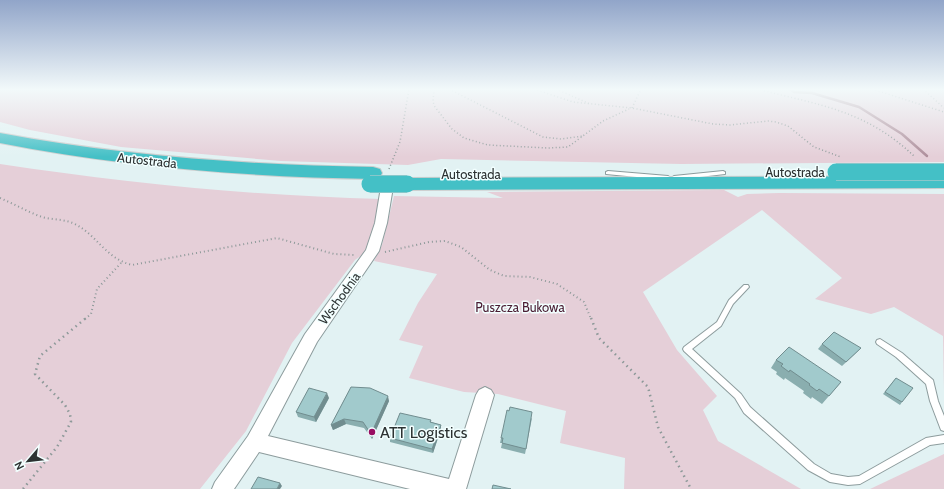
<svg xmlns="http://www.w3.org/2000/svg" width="944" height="489" viewBox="0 0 944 489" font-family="Cabin,sans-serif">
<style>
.green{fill:#e5cfd8}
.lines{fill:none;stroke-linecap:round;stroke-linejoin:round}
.stream{stroke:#ae8e9b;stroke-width:2.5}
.service-casing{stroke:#8d9c9d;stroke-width:2}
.minor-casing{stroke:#8d9c9d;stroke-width:2}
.motorway-casing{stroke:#cccece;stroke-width:2}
.path-far2{stroke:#8d9999;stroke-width:1.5;stroke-dasharray:1 2.5;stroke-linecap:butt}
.path-far1{stroke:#8d9999;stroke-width:2;stroke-dasharray:1 3;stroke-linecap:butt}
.path{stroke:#8d9999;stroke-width:2.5;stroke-dasharray:1.5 4;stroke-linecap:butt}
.service{fill:#fff;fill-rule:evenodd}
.minor{fill:#fff;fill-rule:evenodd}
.motorway{fill:#44c0c6;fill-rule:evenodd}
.motorway-bridge-casing{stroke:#cccece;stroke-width:18;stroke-linecap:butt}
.motorway-bridge{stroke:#44c0c6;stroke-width:17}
.wall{fill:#8aaeaf}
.shaded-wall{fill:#718d8f}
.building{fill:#a1cacc;stroke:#718d8f}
.poi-dot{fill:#980e62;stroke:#f2ffff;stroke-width:1.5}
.labels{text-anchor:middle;stroke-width:3;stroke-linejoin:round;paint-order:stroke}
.street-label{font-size:13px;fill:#2c3232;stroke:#f2ffff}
.park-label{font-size:13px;fill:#4a1d33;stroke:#f2ffff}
.near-poi-label{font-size:16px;fill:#2c3232;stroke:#f2ffff;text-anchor:start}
</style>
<rect width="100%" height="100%" fill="#e2f2f3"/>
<!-- green -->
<g class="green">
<path d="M0,89H944V162L681,164L441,159L408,165L281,161L121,147L30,130L0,122Z"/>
<path d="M0,164C127,183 253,196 382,199L372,237L365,253L355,260L292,343L246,431L200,489H0Z"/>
<path d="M724,190L738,197L747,194L779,193L944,194V391L943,336L894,307L871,314L815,299L842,278L762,210L643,292L677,350L717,396L703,410L718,441L801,489H624L625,458L560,443L566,411L498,394L464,392L409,378L423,346L399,340L418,303L437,274L374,261L382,245L394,196L503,198L487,192Z"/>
<path d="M944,454V489H870Z"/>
</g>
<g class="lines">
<!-- stream -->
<path class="stream" d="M790,89L794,92L812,93L859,107L902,134L927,156"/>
<!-- service casing -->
<g class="service-casing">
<g id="service">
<path d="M608,171L668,176L671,178L668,180L606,174V172Z"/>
<path d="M723,171L725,172V174L674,180L671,178L674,176Z"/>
<path d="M744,285H748L749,287L733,304L721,326L692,349L741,394L750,407L814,464L831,474L848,477L859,476L926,438L944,435V443L930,445L860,484L848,485L830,482L808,470L744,413L735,398L684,351L683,349L684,347L717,322L729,300Z"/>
<path d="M880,339L902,353L933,380L938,401L944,416V431L941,430L930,401L926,384L896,357L877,344L876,342L877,340Z"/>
</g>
</g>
<!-- minor casing -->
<g class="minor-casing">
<path id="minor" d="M386,190L392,193L387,223L379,251L317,342L268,436L449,479L476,395L479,390L485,387L491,390L494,395L466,489H410L259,452L234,489H212L215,482L248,436L305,334L366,250L375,223L380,193Z"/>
</g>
<!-- motorway casing -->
<g class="motorway-casing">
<g id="motorway">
<path d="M0,133C124,156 247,165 373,167L380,169L382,173L380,177L373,179C247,177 124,167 0,143Z"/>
<path d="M944,176V188L407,190L400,188L397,184L400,180L407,178Z"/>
</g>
</g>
<!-- path-far2 -->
<g class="path-far2">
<path d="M434,89L433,102L435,107L452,129L464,138L488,145L548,148L568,147L603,121L629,109"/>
<path d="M449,89L543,137L561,139L583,136"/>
<path d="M534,89L573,102L632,108L713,124L730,125L768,121L776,122L788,126L814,147L841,157"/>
<path d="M556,89L590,104"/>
<path d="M757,89C819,105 866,110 915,157"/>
<path d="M872,89L944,112"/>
<path d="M923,89L944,108"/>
<path d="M632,108L641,89"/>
<path d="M389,169L400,142L409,89"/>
</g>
<!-- path-far1 -->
<g class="path-far1">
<path d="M0,198C14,204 28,212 42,217C53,220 65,219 75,224C98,236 105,258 132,265L277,238L334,254L355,255"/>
<path d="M385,252L429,242L445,241L461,247L490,270L504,276L530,277L557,284L584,302L591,319"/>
<path d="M85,319L91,314L97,289L121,263"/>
</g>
<!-- path -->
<g class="path">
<path d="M591,318L599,338L648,387L658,427L691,489"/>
<path d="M23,489L57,447L71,422L70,414L65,405L35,374L40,356L86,318"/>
</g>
<!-- service -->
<use href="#service" class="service"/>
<!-- minor -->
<use href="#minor" class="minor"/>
<!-- motorway -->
<use href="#motorway" class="motorway"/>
<!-- motorway-bridge casing -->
<g class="motorway-bridge-casing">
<g id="motorway-bridge">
<path d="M836,172H944"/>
<path d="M370,184H407"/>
</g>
</g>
<!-- motorway-bridge -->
<use href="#motorway-bridge" class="motorway-bridge"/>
</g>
<!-- wall -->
<g class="wall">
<path d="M822,344L861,348L857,352L842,366L818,349Z"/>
<path d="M776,360L841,382L822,404L812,397L811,399L803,393L804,391L785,378L784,380L776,374L777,372L771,368Z"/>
<path d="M896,378L902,402L900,405L883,394Z"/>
<path d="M351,387L389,401L372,439L364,428L346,424L333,430L331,425Z"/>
<path d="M329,398L316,422L298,417L296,412Z"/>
<path d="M532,418L525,454L501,448L502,443H500L501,438Z"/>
<path d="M431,420V422L441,425V429L433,453L390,442V438Z"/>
</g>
<!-- shaded-wall -->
<g class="shaded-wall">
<path d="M327,393L329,398L316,422L314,417Z"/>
<path d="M388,396L389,401L372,439L371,434Z"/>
<path d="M344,419L346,424L333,430L331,425Z"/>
<path d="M441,425V429L433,453L432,449Z"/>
<path d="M280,483L282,486L280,489H277Z"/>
</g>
<!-- building -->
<g class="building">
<path d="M834,332L861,348L846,362L822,344Z"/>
<path d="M789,347L841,382L829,396L819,389L817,391L809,385L810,384L790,370L789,372L781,366L783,364L776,360Z"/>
<path d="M896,378L913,388L902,402L885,392Z"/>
<path d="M351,387L370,388L388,396L371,434L363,422L344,419L331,425Z"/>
<path d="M309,388L327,393L314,417L296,412Z"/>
<path d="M510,407L532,412L526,449L502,443L503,438H501L507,410L509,411Z"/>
<path d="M400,413L431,420L430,422L441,425L432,449L390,438Z"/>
<path d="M258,477L280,483L277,489H251Z"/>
<path d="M493,485L511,489H492Z"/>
</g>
<!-- sky -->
<linearGradient id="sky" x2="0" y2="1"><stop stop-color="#91a5c9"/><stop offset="0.57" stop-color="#f2f9fa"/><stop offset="1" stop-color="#f2f9fa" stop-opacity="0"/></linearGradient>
<rect width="944" height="157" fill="url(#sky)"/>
<!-- markers -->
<circle class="poi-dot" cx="372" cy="432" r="4"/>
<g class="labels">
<!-- street labels -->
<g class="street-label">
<text transform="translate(147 160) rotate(6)" y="5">Autostrada</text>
<text x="795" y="177">Autostrada</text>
<text x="471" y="179">Autostrada</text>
<text transform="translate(339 298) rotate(-54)" y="5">Wschodnia</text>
</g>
<!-- park labels -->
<g class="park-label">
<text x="520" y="312">Puszcza Bukowa</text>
</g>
<!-- near-poi labels -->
<g class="near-poi-label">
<text x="380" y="438">ATT Logistics</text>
</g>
</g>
<!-- north arrow -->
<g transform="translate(28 461) rotate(242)" stroke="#f2ffff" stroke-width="3" paint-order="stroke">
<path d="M0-3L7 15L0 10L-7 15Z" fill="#2c3232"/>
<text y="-6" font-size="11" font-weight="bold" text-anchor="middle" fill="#2c3232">N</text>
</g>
</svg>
